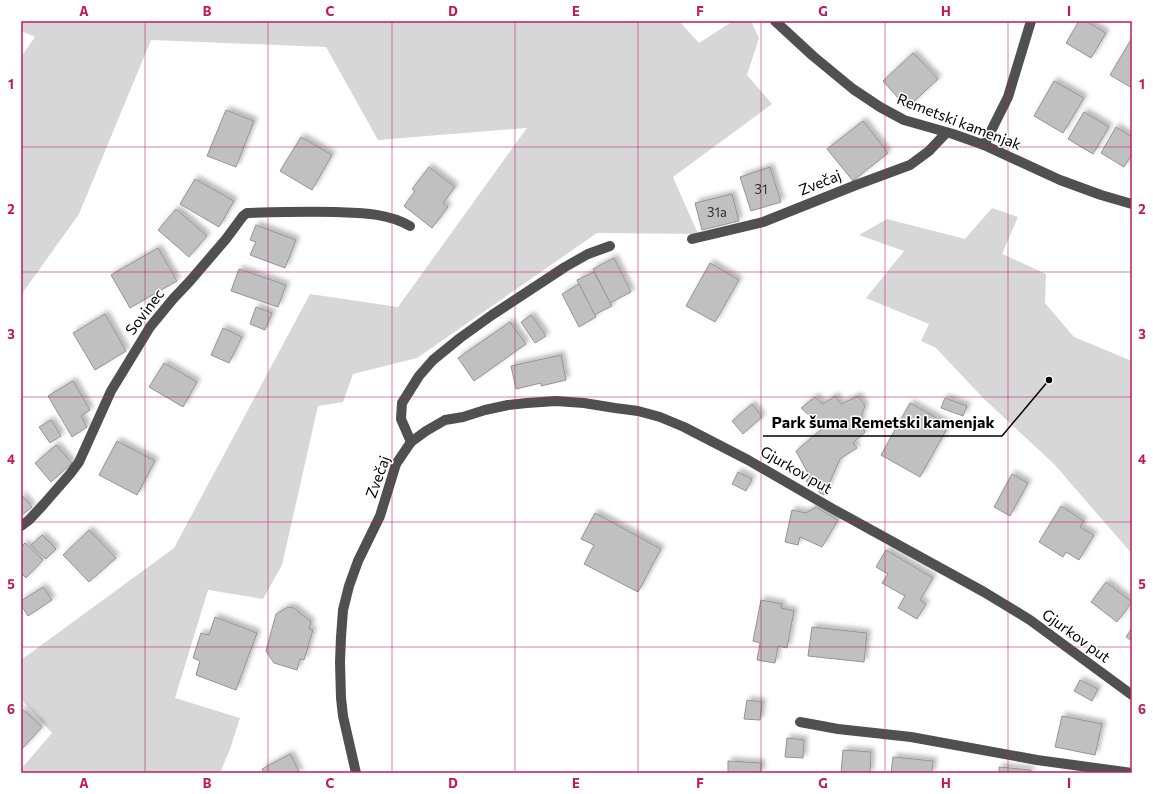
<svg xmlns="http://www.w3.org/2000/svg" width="1153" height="794" viewBox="0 0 1153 794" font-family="Commissioner,sans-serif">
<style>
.green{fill:#d7d7d7}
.building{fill:#c0c0c0;stroke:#949494;filter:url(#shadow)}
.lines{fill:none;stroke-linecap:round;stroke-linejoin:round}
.minor{stroke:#505050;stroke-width:10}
.grid{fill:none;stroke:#c2185b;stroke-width:1;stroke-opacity:0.55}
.labels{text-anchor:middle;stroke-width:3;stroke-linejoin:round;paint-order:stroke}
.number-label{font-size:13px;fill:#303030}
.street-label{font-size:15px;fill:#000;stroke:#fff}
.leader{fill:none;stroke:#000;stroke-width:1.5}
.callout-dot{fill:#000;stroke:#fff;stroke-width:1.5}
.callout-label{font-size:16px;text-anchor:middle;font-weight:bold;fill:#000;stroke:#fff;stroke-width:3;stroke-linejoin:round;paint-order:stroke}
.neatline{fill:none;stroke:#c2185b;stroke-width:1.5}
.grid-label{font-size:13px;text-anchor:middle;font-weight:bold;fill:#c2185b}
</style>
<defs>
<filter id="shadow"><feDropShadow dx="3.5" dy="-3.5" stdDeviation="2" flood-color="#0004"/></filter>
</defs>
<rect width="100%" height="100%" fill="#fff"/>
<!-- green -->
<g class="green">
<path d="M21,21H679L699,43L733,21H751L759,38L747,75L772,104L673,177L698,234L597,233L417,358L353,374L343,402L318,406L282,565L263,599L208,590L175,698L240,718L230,749L220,773H21V769L52,733L21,699V660L174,548L310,294L398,307L527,128L378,140L326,47L151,40L79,214L21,295V57L35,37L21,31Z"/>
<path d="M992,208L1018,217L1002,254L1046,274L1045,303L1074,337L1132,361V554L1054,464L984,399L936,348L921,341L929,324L866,298L904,251L859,235L887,219L965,239Z"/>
</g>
<!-- building -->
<g class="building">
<path d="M1079,21H1086L1106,33L1091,58L1066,43Z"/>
<path d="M1132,38V88L1110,75Z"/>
<path d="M913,53L938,79L907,108L883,81Z"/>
<path d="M1054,81L1084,98L1063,133L1034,116Z"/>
<path d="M226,110L254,121L236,167L207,156Z"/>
<path d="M1084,112L1109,127L1093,154L1068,139Z"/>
<path d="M863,121L888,153L853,181L827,149Z"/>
<path d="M1116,127L1132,137V154L1124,167L1101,153Z"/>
<path d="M301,137L332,155L312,190L280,171Z"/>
<path d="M429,167L455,187L443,203L448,207L432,228L404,206L415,191L412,189Z"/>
<path d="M770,167L781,202L751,211L740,177Z"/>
<path d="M195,179L234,201L219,227L180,204Z"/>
<path d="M732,194L739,221L702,230L695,203Z"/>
<path d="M176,209L207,236L189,257L158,230Z"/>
<path d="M256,225L296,240L285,268L250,255L256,242L250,240Z"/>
<path d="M158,248L177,281L130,308L111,275Z"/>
<path d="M614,258L631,292L610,303L593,269Z"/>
<path d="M710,263L739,280L715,322L686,306Z"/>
<path d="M239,269L286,285L278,307L231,291Z"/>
<path d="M594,272L612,306L594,315L577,280Z"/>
<path d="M579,284L596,317L579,327L562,294Z"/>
<path d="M256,307L272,313L265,330L250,324Z"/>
<path d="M105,314L126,351L95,370L73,333Z"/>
<path d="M531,315L546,336L535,343L521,322Z"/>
<path d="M510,322L526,344L474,381L458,358Z"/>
<path d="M223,328L242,337L229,363L211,355Z"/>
<path d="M561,355L566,380L541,386V383L516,389L511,366Z"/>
<path d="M164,363L197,382L183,407L149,387Z"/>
<path d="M73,381L90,410L81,416L87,427L72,437L48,396Z"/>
<path d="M835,396L841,404L858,396L865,406L861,417V425L865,432L853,443L857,448L840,459L824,495L819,492V487L806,481L810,477L796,451L823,428L801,408L815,397L823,404Z"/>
<path d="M945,398L967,406L963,416L941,408Z"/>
<path d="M910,403L949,425L920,477L881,455Z"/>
<path d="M752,404L762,417L743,434L732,421Z"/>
<path d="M51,420L61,436L50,443L39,427Z"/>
<path d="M117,441L155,461L137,495L99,475Z"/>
<path d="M56,445L72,463L51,482L35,463Z"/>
<path d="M738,472L752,479L746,491L732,484Z"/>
<path d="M1012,474L1028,483L1010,516L994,507Z"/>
<path d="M21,494L32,507L21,516Z"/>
<path d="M1061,506L1084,521L1080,527L1094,535L1079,560L1066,552L1063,557L1039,542Z"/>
<path d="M816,507L838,520L822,547L800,537L798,545L785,542L792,510L806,513Z"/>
<path d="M595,513L661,549L638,592L584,564L594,545L581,539Z"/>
<path d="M89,530L116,558L89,582L63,555Z"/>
<path d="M42,535L56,549L46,559L31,545Z"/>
<path d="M25,543L43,560L26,578L21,573V547Z"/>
<path d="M886,550L933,578L920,600L926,604L917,619L898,608L905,596L882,583L888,574L876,567Z"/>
<path d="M1106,582L1132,602L1117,622L1091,602Z"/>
<path d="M43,587L52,600L28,616L21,605V601Z"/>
<path d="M761,600L782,604L781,608L794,611L787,648L778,646L775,663L757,660L760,643L753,641Z"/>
<path d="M288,607L294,608L311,622L309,629L313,630L304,660L300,659L297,670L274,663L266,651L276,614Z"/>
<path d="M215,617L257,633L236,690L196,675L200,661L193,658L201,633L209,635Z"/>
<path d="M812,627L867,633L864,662L808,656Z"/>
<path d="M1132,628V641L1126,637Z"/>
<path d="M1080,680L1098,689L1092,701L1074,691Z"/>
<path d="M747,700L762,702L760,720L744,719Z"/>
<path d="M21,708L42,727L21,750Z"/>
<path d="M1062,716L1102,724L1095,755L1055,747Z"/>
<path d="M787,738L804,740L803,758L785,757Z"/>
<path d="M843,750L871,752L870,773H841Z"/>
<path d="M290,754L300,773H264L262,769Z"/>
<path d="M893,757L933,761L932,773H891Z"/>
<path d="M728,761L761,763V773H728Z"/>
<path d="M999,767L1031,770V773H999Z"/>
</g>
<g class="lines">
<!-- minor -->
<g class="minor">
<path d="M775,21L813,56L853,89L880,107L904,120L953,134L984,145L1060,180L1101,195L1132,204"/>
<path d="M984,145L1008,97L1031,21"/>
<path d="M692,239L763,222L856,185L910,165L929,151L946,133"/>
<path d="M411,442L401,419L402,403L419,376L433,360L460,338L492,315L565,267L588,254L610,246"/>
<path d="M21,526L29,520L43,505L70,474L79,462L111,391L150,327L173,299L190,281L226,239L243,216L247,213C277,212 306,211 336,212C362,213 387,213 410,226"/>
<path d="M800,722L838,729L911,737L1037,760L1132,773"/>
<path d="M356,773L343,716L341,698L340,662L341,637L343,610L349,586L358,561L380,516L396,464L411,442L426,431L445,420L463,417L485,410L508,405L527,403L556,401L584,403L615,408L638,411L660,417L684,427L748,460L833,509L984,592L1030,620L1132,695"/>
</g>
</g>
<!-- grid -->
<path class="grid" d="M145,21V773M268,21V773M392,21V773M515,21V773M638,21V773M761,21V773M885,21V773M1008,21V773M21,147H1132M21,272H1132M21,397H1132M21,522H1132M21,647H1132"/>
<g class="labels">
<!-- number labels -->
<g class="number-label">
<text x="761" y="194">31</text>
<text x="717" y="217">31a</text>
</g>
<!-- street labels -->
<g class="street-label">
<text transform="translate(959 122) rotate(21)" y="5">Remetski kamenjak</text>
<text transform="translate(820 183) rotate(-22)" y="5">Zvečaj</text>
<text transform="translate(145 312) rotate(-53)" y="5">Sovinec</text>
<text transform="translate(796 470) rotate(30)" y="5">Gjurkov put</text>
<text transform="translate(378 477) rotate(-70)" y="5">Zvečaj</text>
<text transform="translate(1076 636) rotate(36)" y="5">Gjurkov put</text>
</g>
</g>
<!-- callouts -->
<path class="leader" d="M1049 380L1002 436H763"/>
<circle class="callout-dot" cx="1049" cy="380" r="4"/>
<g class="callout-label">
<text x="883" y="428">Park šuma Remetski kamenjak</text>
</g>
<!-- border -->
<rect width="1153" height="794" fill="none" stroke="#ffffff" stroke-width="44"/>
<rect x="22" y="22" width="1109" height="750" class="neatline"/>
<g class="grid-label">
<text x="84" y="16">A</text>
<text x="207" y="16">B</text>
<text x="330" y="16">C</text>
<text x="453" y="16">D</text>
<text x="576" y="16">E</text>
<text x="700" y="16">F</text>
<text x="823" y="16">G</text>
<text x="946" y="16">H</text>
<text x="1069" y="16">I</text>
<text x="11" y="89">1</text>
<text x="1142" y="89">1</text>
<text x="11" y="214">2</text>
<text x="1142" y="214">2</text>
<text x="11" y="339">3</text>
<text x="1142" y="339">3</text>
<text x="11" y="464">4</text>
<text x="1142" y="464">4</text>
<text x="11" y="589">5</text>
<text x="1142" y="589">5</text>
<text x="11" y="714">6</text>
<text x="1142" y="714">6</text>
<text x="84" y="788">A</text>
<text x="207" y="788">B</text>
<text x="330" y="788">C</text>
<text x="453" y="788">D</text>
<text x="576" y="788">E</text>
<text x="700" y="788">F</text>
<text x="823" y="788">G</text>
<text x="946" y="788">H</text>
<text x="1069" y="788">I</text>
</g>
</svg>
